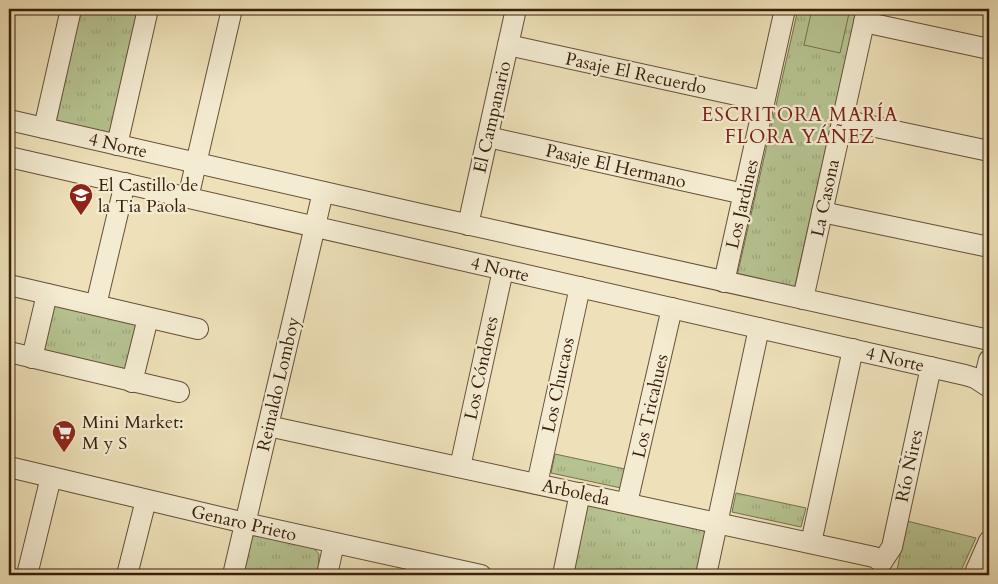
<svg xmlns="http://www.w3.org/2000/svg" width="998" height="584" viewBox="0 0 998 584" font-family="Cardo,serif">
<style>
.grass{fill:url(#grass-tufts);stroke:#77724e}
.pitch{fill:#b6c391;stroke:#77724e}
.lines{fill:none;stroke-linecap:round;stroke-linejoin:round}
.minor-casing{stroke:#665037;stroke-width:22}
.minor{stroke:#f4ecd2;stroke-width:20}
.labels{text-anchor:middle;stroke-width:4.5;stroke-linejoin:round;paint-order:stroke}
.street-label{font-size:18px;fill:#38200c;stroke:#f4ecd2}
.poi-label{font-size:18px;fill:#38200c;stroke:#f4ecd2;text-anchor:start}
.neighbourhood-label{font-size:19px;letter-spacing:1px;fill:#7a1f14;stroke:#f4ecd2}
</style>
<defs>
<pattern id="grass-tufts" width="24" height="20" patternUnits="userSpaceOnUse" patternTransform="scale(1.25)"><rect width="24" height="20" fill="#b6c391"/><path d="M3 7l-1-3M5 7V3M7 7l1-3M15 17l-1-3M17 17v-4M19 17l1-3" fill="none" stroke="#9da77c"/></pattern>
</defs>
<rect width="100%" height="100%" fill="#eee1b9"/>
<filter id="stains"><feTurbulence type="fractalNoise" baseFrequency=".004" numOctaves="4"/><feColorMatrix values="0 0 0 0 .2 0 0 0 0 .09 0 0 0 0 .02 0 0 0 .5 -.17"/></filter>
<radialGradient id="worn" r=".72"><stop offset=".6" stop-color="#630" stop-opacity="0"/><stop offset="1" stop-color="#630" stop-opacity=".3"/></radialGradient>
<!-- grass -->
<g class="grass">
<path d="M80,9H139L112,134L56,122Z"/>
<path d="M798,9H857L794,290L737,276Z"/>
<path d="M52,304L138,323L125,374L47,357L41,347Z"/>
<path d="M555,454L625,469L621,488L551,473Z"/>
<path d="M736,493L806,508L801,527L732,512Z"/>
<path d="M588,505L702,530L709,536L699,575H571L583,512Z"/>
<path d="M907,521L976,538L959,575H896Z"/>
<path d="M256,535L312,546L319,554L318,575H239L251,537Z"/>
</g>
<!-- pitch -->
<path class="pitch" d="M812,9H850L840,53L804,45Z"/>
<g class="lines">
<!-- minor casing -->
<g class="minor-casing">
<g id="minor">
<path d="M864,22L989,49"/>
<path d="M508,45L764,101"/>
<path d="M9,120L416,213L989,340"/>
<path d="M843,120L989,151"/>
<path d="M44,128L71,9"/>
<path d="M488,137L744,194"/>
<path d="M117,145L148,9"/>
<path d="M9,157L965,375L975,378L989,387"/>
<path d="M188,198L232,9"/>
<path d="M822,212L989,247"/>
<path d="M468,225L516,9"/>
<path d="M724,282L785,9"/>
<path d="M9,285L198,329"/>
<path d="M803,299L867,9"/>
<path d="M96,305L125,183"/>
<path d="M9,352L179,392"/>
<path d="M32,358L47,294"/>
<path d="M132,382L148,318"/>
<path d="M985,384L987,368L989,360"/>
<path d="M268,426L874,557L882,562"/>
<path d="M9,467L245,523L481,575"/>
<path d="M460,467L503,270"/>
<path d="M537,484L580,287"/>
<path d="M627,503L672,308"/>
<path d="M811,543L853,349"/>
<path d="M882,562L892,547L931,367"/>
<path d="M27,575L51,477"/>
<path d="M127,575L146,500"/>
<path d="M233,575L323,192"/>
<path d="M327,575L334,543"/>
<path d="M563,575L580,493"/>
<path d="M706,575L759,328"/>
<path d="M974,575L989,541"/>
</g>
</g>
<!-- minor -->
<use href="#minor" class="minor"/>
</g>
<!-- icons -->
<defs>
<g id="school-pin" transform="scale(1.25)"><path d="M0 17L-7.5 6A9.5 9.5 0 1 1 7.5 6Z" fill="#8f2418" stroke="#f4ecd2"/><path d="M0-5L7-2L0 1L-7-2ZM-4 1L0 2.5L4 1V4Q0 6-4 4Z" fill="#fff"/></g>
<g id="supermarket-pin" transform="scale(1.25)"><path d="M0 17L-7.5 6A9.5 9.5 0 1 1 7.5 6Z" fill="#8f2418" stroke="#f4ecd2"/><path d="M-6-5.5h2.5l.6 2H6L4.5 2H-2.5L-4.4-4H-6ZM-1.5 3.2a1.3 1.3 0 1 0 .1 0ZM3 3.2a1.3 1.3 0 1 0 .1 0Z" fill="#fff"/></g>
</defs>
<g fill-rule="evenodd">
<use href="#school-pin" x="81" y="195"/>
<use href="#supermarket-pin" x="64" y="432"/>
</g>
<g class="labels">
<!-- street labels -->
<g class="street-label">
<text transform="translate(636 73) rotate(12)" y="6">Pasaje El Recuerdo</text>
<text transform="translate(492 117) rotate(-77)" y="6">El Campanario</text>
<text transform="translate(118 145) rotate(13)" y="6">4 Norte</text>
<text transform="translate(616 166) rotate(13)" y="6">Pasaje El Hermano</text>
<text transform="translate(825 198) rotate(-78)" y="6">La Casona</text>
<text transform="translate(742 204) rotate(-77)" y="6">Los Jardines</text>
<text transform="translate(500 269) rotate(13)" y="6">4 Norte</text>
<text transform="translate(895 359) rotate(13)" y="6">4 Norte</text>
<text transform="translate(481 368) rotate(-78)" y="6">Los Cóndores</text>
<text transform="translate(278 384) rotate(-77)" y="6">Reinaldo Lomboy</text>
<text transform="translate(558 385) rotate(-78)" y="6">Los Chucaos</text>
<text transform="translate(650 406) rotate(-77)" y="6">Los Tricahues</text>
<text transform="translate(909 466) rotate(-78)" y="6">Río Ñires</text>
<text transform="translate(576 492) rotate(12)" y="6">Arboleda</text>
<text transform="translate(244 523) rotate(13)" y="6">Genaro Prieto</text>
</g>
<!-- poi labels -->
<g class="poi-label">
<text x="98" y="191">El Castillo de<tspan x="98" dy="21">la Tia Paola</tspan></text>
<text x="82" y="428">Mini Market:<tspan x="82" dy="21">M y S</tspan></text>
</g>
<!-- neighbourhood labels -->
<g class="neighbourhood-label">
<text x="800" y="121">ESCRITORA MARÍA<tspan x="800" dy="22">FLORA YÁÑEZ</tspan></text>
</g>
</g>
<!-- margin -->
<rect width="998" height="584" fill="none" stroke="#eee1b9" stroke-width="30"/>
<rect x="10" y="10" width="978" height="564" fill="none" stroke="#38200c" stroke-width="2.5"/>
<rect x="15" y="15" width="968" height="554" fill="none" stroke="#38200c"/>
<rect width="100%" height="100%" filter="url(#stains)"/>
<rect width="100%" height="100%" fill="url(#worn)"/>
</svg>
